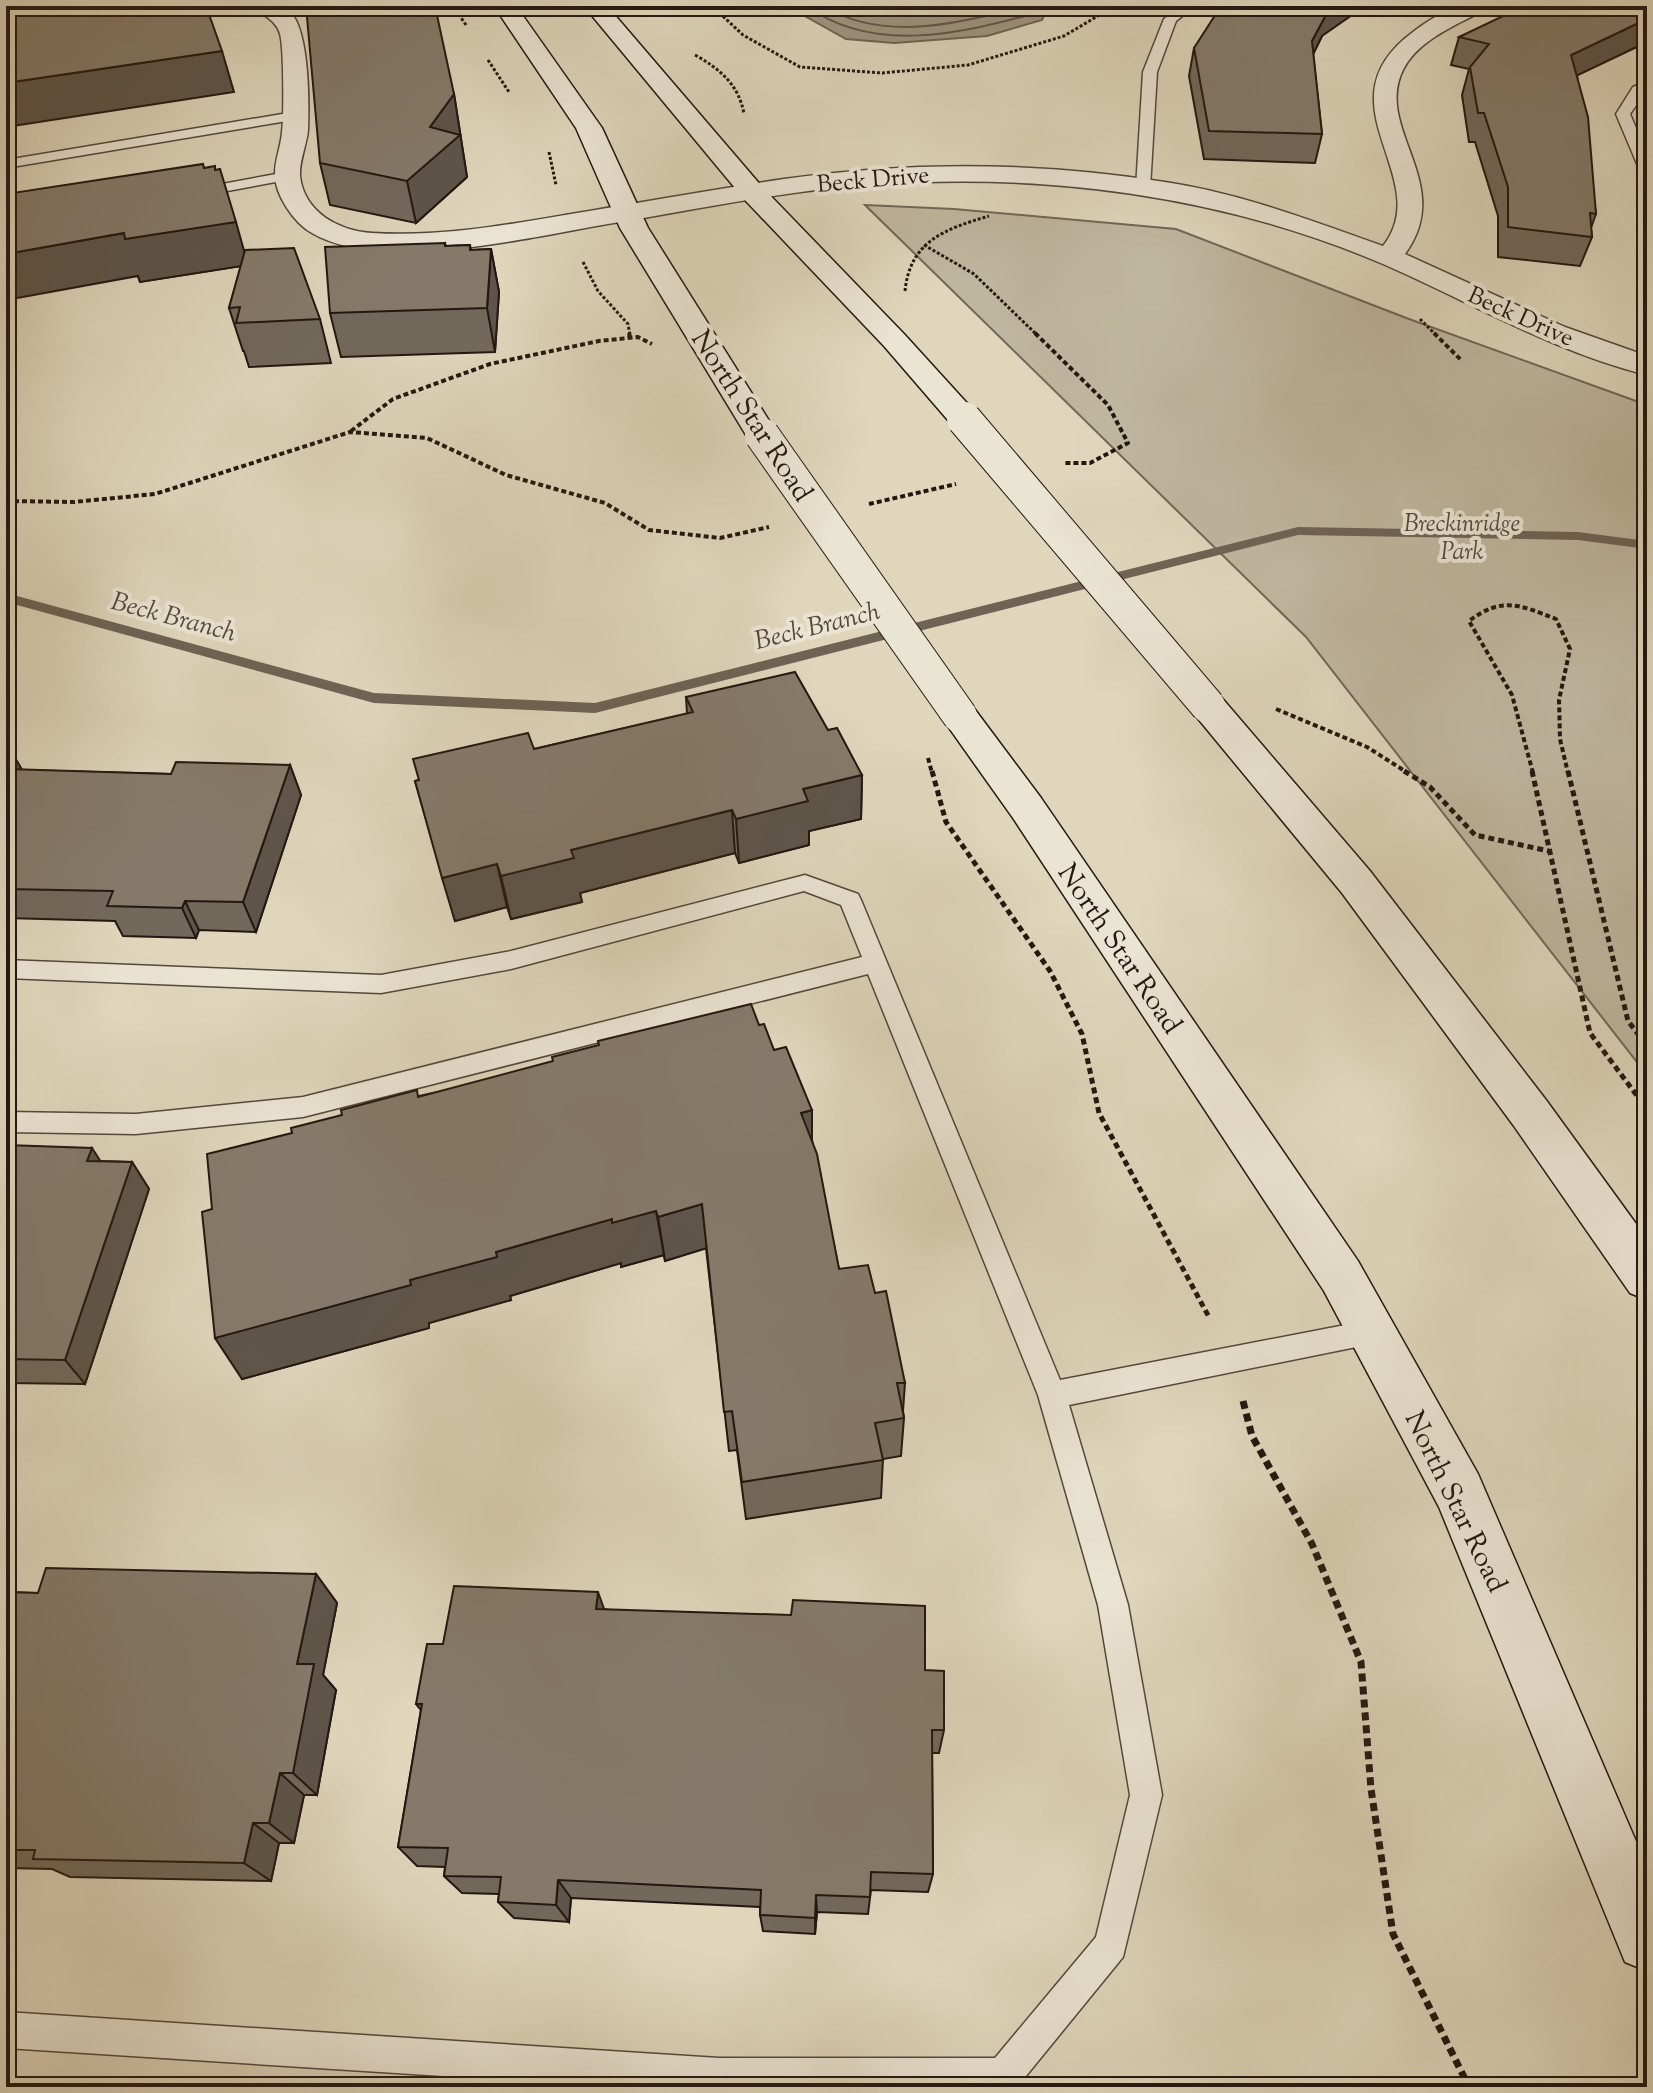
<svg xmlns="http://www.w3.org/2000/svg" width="1653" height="2093" viewBox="0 0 1653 2093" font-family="'Sorts Mill Goudy',serif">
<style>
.green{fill:#bfb69f;stroke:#726658;stroke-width:2}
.water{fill:#9f9582;stroke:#6e6355;stroke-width:2}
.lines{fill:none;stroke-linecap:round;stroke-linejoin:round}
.shore{stroke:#62564a;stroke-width:2}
.stream{fill:#6e6355;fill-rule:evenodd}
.service-casing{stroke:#53473c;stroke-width:3}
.minor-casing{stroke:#53473c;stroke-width:3}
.secondary-casing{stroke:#241711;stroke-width:3}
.path-far3{stroke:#241711;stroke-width:3;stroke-dasharray:3 2;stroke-linecap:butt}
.path-far2{stroke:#241711;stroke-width:4;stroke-dasharray:5 3;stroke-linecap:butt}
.path-far1{stroke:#241711;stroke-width:5;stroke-dasharray:6 4;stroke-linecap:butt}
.path{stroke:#241711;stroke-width:7;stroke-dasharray:8 5;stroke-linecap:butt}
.service{fill:#eae4d3;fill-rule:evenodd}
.minor{fill:#eae4d3;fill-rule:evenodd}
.secondary{fill:#eae4d3;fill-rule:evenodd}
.secondary-bridge-casing{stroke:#241711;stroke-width:36;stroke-linecap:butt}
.secondary-bridge{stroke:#eae4d3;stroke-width:34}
.wall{fill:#72695b;stroke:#241711;stroke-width:2}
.shaded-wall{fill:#5d554a;stroke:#241711;stroke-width:2}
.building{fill:#857a6a;stroke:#241711;stroke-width:2}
.labels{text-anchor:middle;stroke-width:8;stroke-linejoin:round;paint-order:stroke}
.far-street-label{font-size:24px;fill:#241711;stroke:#eae4d3}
.far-park-label{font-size:24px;font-style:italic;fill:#52473c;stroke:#eae4d3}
.far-water-label{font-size:26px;font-style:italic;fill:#55493e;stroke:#eae4d3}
.street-label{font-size:28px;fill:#241711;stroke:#eae4d3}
</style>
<rect width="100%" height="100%" fill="#dfd6bc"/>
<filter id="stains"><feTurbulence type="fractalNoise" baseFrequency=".0025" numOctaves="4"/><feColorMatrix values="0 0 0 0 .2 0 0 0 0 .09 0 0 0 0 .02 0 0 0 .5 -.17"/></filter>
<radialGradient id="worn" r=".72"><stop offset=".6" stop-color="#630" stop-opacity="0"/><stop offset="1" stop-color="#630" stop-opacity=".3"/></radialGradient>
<!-- green -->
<path class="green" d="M865,205L954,209L1176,229L1409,319L1647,405V1075L1306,637Z"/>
<!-- water -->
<path class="water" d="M797,6H1049L1042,20L987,36L894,43L846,39L803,15Z"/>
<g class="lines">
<!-- shore -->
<g class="shore">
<path d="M807,6C873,55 963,33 1036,13L1040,6"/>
<path d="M824,6C882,43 963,23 1025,6"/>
<path d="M849,6L895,13L983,6"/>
</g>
<!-- stream -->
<path class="stream" d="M1298,527L1578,532L1647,541V549L1578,540L1298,535L595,713L374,703L6,602V593L374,693L595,703Z"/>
<!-- service casing -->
<g class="service-casing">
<g id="service">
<path d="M1181,6H1195L1176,21L1157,72L1150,188L1143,192L1136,188L1143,72L1164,19Z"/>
<path d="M1647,81V90L1630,114L1647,154V175L1640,171L1616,114L1633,87Z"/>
<path d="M294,112L301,116L299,119L6,168V160Z"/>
<path d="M287,172L294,176L292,179L195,197L188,193L195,189Z"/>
<path d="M805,875L858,894L861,900L1060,1380L1371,1320L1381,1323L1385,1332L1381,1341L1371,1344L1069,1405L1128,1605L1162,1795L1123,1957L1017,2087H614L6,2048V2012L719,2058H995L1096,1937L1130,1795L1098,1605L1038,1395L868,974L303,1117L136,1134L6,1132V1112L136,1114L303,1097L862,957L841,905L804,891L511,969L381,993L6,978V960L381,975L511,951Z"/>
</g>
</g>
<!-- minor casing -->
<g class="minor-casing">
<path id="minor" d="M253,6C262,6 278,3 286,8C310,23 309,103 308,130C307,144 299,161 300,176C304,213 340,231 372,233C438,237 501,226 565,215C638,203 711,190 784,179C911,161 1038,162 1165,182C1240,193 1312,221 1383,246C1437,177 1316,104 1413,32C1439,12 1455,6 1486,6C1480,14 1470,17 1461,22C1440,33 1416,46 1404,68C1372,128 1457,183 1405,254L1565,327L1647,356V375C1554,352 1470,302 1383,264C1222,195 1043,172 869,185C780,191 690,211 602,225C526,238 380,273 312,233C294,223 274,194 275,173C275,159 281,146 282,132C284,117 284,47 280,34C276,19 262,16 253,6Z"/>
</g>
<!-- secondary casing -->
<g class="secondary-casing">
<g id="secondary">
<path d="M494,6H516L602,128L648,228L778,435L773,442L762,444L751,442L746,435L620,228L576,128Z"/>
<path d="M584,6H607L763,188L904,334L975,412L980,419L975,426L964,428L953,426L884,346L745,200Z"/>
<path d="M1208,694L1221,697L1370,871L1546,1100L1647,1239V1300L1630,1293L1514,1126L1342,893L1195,715L1190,706L1195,697Z"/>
<path d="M960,703L973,707L1041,798L1358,1261L1478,1474L1647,1867V1971L1625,1962L1439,1507L1324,1291L1013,818L947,725L941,716L947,707Z"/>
</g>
</g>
<!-- path-far3 -->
<g class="path-far3">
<path d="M453,6L466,25"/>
<path d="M712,6L743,35L800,67L882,73L968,65L1064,36L1108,10L1107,6"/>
<path d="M695,55C720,69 739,85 744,114"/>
<path d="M488,60L509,92"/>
<path d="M549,152L556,185"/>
<path d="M924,245L974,274L1037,335"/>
<path d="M583,262L598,291L628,324L630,335"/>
<path d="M905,291C910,241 945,229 989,216"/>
<path d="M1420,319L1436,335"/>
</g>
<!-- path-far2 -->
<g class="path-far2">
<path d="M629,333L630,338"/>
<path d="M1035,333L1108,405L1128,443L1090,463H1064"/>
<path d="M1434,333L1462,361"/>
<path d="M351,431L393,399L490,364L599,341L638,337L652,344"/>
<path d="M6,501L74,502L155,494L350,432L427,438L506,475L605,503L649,530L720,538L769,527"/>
<path d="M869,504L956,484"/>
<path d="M1276,709L1367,747L1408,773"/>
<path d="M928,758L932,773"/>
<path d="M1533,773L1512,695L1469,621C1502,596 1520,605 1556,619L1570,649L1559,700L1560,739L1568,773"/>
</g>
<!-- path-far1 -->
<g class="path-far1">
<path d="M932,771L946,822L1050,971L1082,1034L1099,1113L1210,1319"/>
<path d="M1404,771L1430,787L1475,835L1549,851"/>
<path d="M1532,771L1590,1033L1647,1109"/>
<path d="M1568,771L1628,1021L1647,1046"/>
</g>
<!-- path -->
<path class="path" d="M1243,1401L1252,1436L1312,1544L1361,1662L1371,1789L1393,1934L1469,2087"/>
<!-- service -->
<use href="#service" class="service"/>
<!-- minor -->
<use href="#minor" class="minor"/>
<!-- secondary -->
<use href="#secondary" class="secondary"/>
<!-- secondary-bridge casing -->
<g class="secondary-bridge-casing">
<g id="secondary-bridge">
<path d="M964,419L1208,706"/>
<path d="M762,435L960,716"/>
</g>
</g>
<!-- secondary-bridge -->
<use href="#secondary-bridge" class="secondary-bridge"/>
</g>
<!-- wall -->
<g class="wall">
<path d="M1647,6V42L1577,75L1596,214L1591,228L1592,237L1580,266L1498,257V216L1475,142H1469L1462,95L1469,69L1451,65L1459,37Z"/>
<path d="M1322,36L1313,54L1322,134L1315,163L1204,159L1189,76L1194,48Z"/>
<path d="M454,94L467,177L416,223L330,205L320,163Z"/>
<path d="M204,168L244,252L320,319L331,363L249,367L244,351H243L229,308L241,266L140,282L138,276Z"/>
<path d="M445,243L446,246L470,245L471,250L491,249L499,292L495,352L341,357L330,313Z"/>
<path d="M686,697L828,730L862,775L861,819L809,831V845L739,863L735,853L580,893L582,902L511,919L507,907L455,921L415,781L534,749L687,714Z"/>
<path d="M6,756H14L22,770L171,774L290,765L301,795L256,932L199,930L196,938L123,936L115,921L6,918Z"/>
<path d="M759,1025L774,1050L812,1140L839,1269L875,1293L905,1383L903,1411L904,1418L901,1456L883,1459L881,1498L746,1519L737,1450L729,1451L706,1248L665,1261L664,1255L621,1267V1263L510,1296L511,1300L429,1323V1328L242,1379L212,1209L292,1133L342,1115L419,1096Z"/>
<path d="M6,1145L100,1161L132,1162L149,1189L85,1384L6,1383Z"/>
<path d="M316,1574L337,1603L323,1675L336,1690L317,1795H304L294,1843H279L271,1881L70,1877L52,1869L6,1868V1592L38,1593Z"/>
<path d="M604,1609L925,1670L944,1730L939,1753H932L933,1874L928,1892L871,1890L868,1914L817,1912L815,1934L763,1931L760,1915V1907L571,1898L569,1922L514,1918L498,1902L499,1894L462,1893L444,1876L445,1867L417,1866L398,1847L421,1710L416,1704L443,1644Z"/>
</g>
<!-- shaded-wall -->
<g class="shaded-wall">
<path d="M1332,6H1365L1322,36L1306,69L1312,41L1329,9Z"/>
<path d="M1647,19V42L1561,83L1571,55Z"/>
<path d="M222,51L234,92L6,127V83Z"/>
<path d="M454,94L467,177L416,223L407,181L430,127Z"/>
<path d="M236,222L248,265L140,282L138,276L6,300V254L124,233Z"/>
<path d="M491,249L499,292L495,352L487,308Z"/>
<path d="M14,756L31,786L8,769Z"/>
<path d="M290,765L301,795L256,932L243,902Z"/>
<path d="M862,775L861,819L809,831V845L739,863L736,819L803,789Z"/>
<path d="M732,810L735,853L580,893L582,902L511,919L501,876L571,850Z"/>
<path d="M497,864L507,907L455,921L442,878Z"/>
<path d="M185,901L199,930L196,938L182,908Z"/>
<path d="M812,1110V1156L801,1113Z"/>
<path d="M92,1148L110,1176L87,1161Z"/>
<path d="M132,1162L149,1189L85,1384L65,1360Z"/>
<path d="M702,1204L707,1248L665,1261L658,1217Z"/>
<path d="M656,1211L664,1255L621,1267V1263L510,1296L511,1300L429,1323V1328L242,1379L215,1338L410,1280L496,1252L612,1219Z"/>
<path d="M316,1574L337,1603L323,1675L336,1690L317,1795L293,1773L297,1664Z"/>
<path d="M598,1592L608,1620L596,1609Z"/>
<path d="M280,1773L304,1795L294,1843L269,1823Z"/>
<path d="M253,1823L279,1843L271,1881L244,1863Z"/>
<path d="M558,1880L571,1898L569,1922L556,1905Z"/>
<path d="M816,1895L817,1912L815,1934V1918Z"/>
</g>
<!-- building -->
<g class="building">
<path d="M6,6H206L222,51L6,83Z"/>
<path d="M306,6H435L454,94L430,127L460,135L407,181L320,163Z"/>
<path d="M1221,6H1332L1329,9L1312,41L1322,134L1209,131L1194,48Z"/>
<path d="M1524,6H1647V19L1571,55L1588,117L1596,214L1590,213L1592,237L1508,227V187L1484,113H1478L1470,67L1489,44L1459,37Z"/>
<path d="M203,164L204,168L215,166V170L220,169L236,222L125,239L124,233L6,254V194Z"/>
<path d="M445,243V246L470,245V250L491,249L487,308L330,313L325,247Z"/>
<path d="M294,248L320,319L236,323L240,307L229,308L245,250Z"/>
<path d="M795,672L828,730L837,728L862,775L803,789L808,801L736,819L732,810L571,850L574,858L501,876L497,864L442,878L415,781L419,780L413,759L528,733L534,749L693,712L686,697Z"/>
<path d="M6,756H14L8,769L171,774L176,762L290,765L243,902L185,901L182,908L107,906L113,891L6,889Z"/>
<path d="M751,1004L759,1025L764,1024L774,1050L786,1047L812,1110L801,1113L817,1154L839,1269L868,1265L875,1293L886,1291L905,1383H897L904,1418L875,1423L883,1460L742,1482L732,1411L724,1412L702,1204L658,1217L656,1211L612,1223V1219L496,1252L497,1257L410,1280L411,1285L215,1338L202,1212L212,1209L207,1154L292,1133L291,1128L342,1115L341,1110L417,1090L418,1097L553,1061L552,1057L599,1045L598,1041Z"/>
<path d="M6,1145L92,1148L87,1161L132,1162L65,1360L6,1359Z"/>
<path d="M46,1568L316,1574L297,1664H314L293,1773H280L269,1823H253L244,1863L33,1859L35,1850H6V1592L38,1593Z"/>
<path d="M454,1586L598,1592L596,1609L791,1615L793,1600L925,1606V1670L944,1671V1730H932L933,1874L871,1872L870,1897L816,1895L815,1918L760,1915L761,1890L558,1880L556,1905L498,1902L501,1877L444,1876L448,1848L398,1847L422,1704H416L427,1644H443Z"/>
</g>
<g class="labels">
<!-- far-street labels -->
<g class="far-street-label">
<text transform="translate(873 179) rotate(-5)" y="8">Beck Drive</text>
<text transform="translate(1521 316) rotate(24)" y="8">Beck Drive</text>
</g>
<!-- far-park labels -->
<g class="far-park-label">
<text x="1462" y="531">Breckinridge<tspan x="1462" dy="28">Park</tspan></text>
</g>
<!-- far-water labels -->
<g class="far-water-label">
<text transform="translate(174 616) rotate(15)" y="9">Beck Branch</text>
<text transform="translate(817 625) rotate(-14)" y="9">Beck Branch</text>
</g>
<!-- street labels -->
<g class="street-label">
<text transform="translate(753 415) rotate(57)" y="10">North Star Road</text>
<text transform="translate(1121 948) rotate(56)" y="10">North Star Road</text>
<text transform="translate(1457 1501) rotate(64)" y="10">North Star Road</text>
</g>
</g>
<!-- margin -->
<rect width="1653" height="2093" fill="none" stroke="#dfd6bc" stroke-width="32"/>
<rect x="8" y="8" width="1637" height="2077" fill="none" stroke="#241711" stroke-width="4"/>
<rect x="16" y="16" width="1621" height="2061" fill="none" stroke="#241711" stroke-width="2"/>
<rect width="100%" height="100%" filter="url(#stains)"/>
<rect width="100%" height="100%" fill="url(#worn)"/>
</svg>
